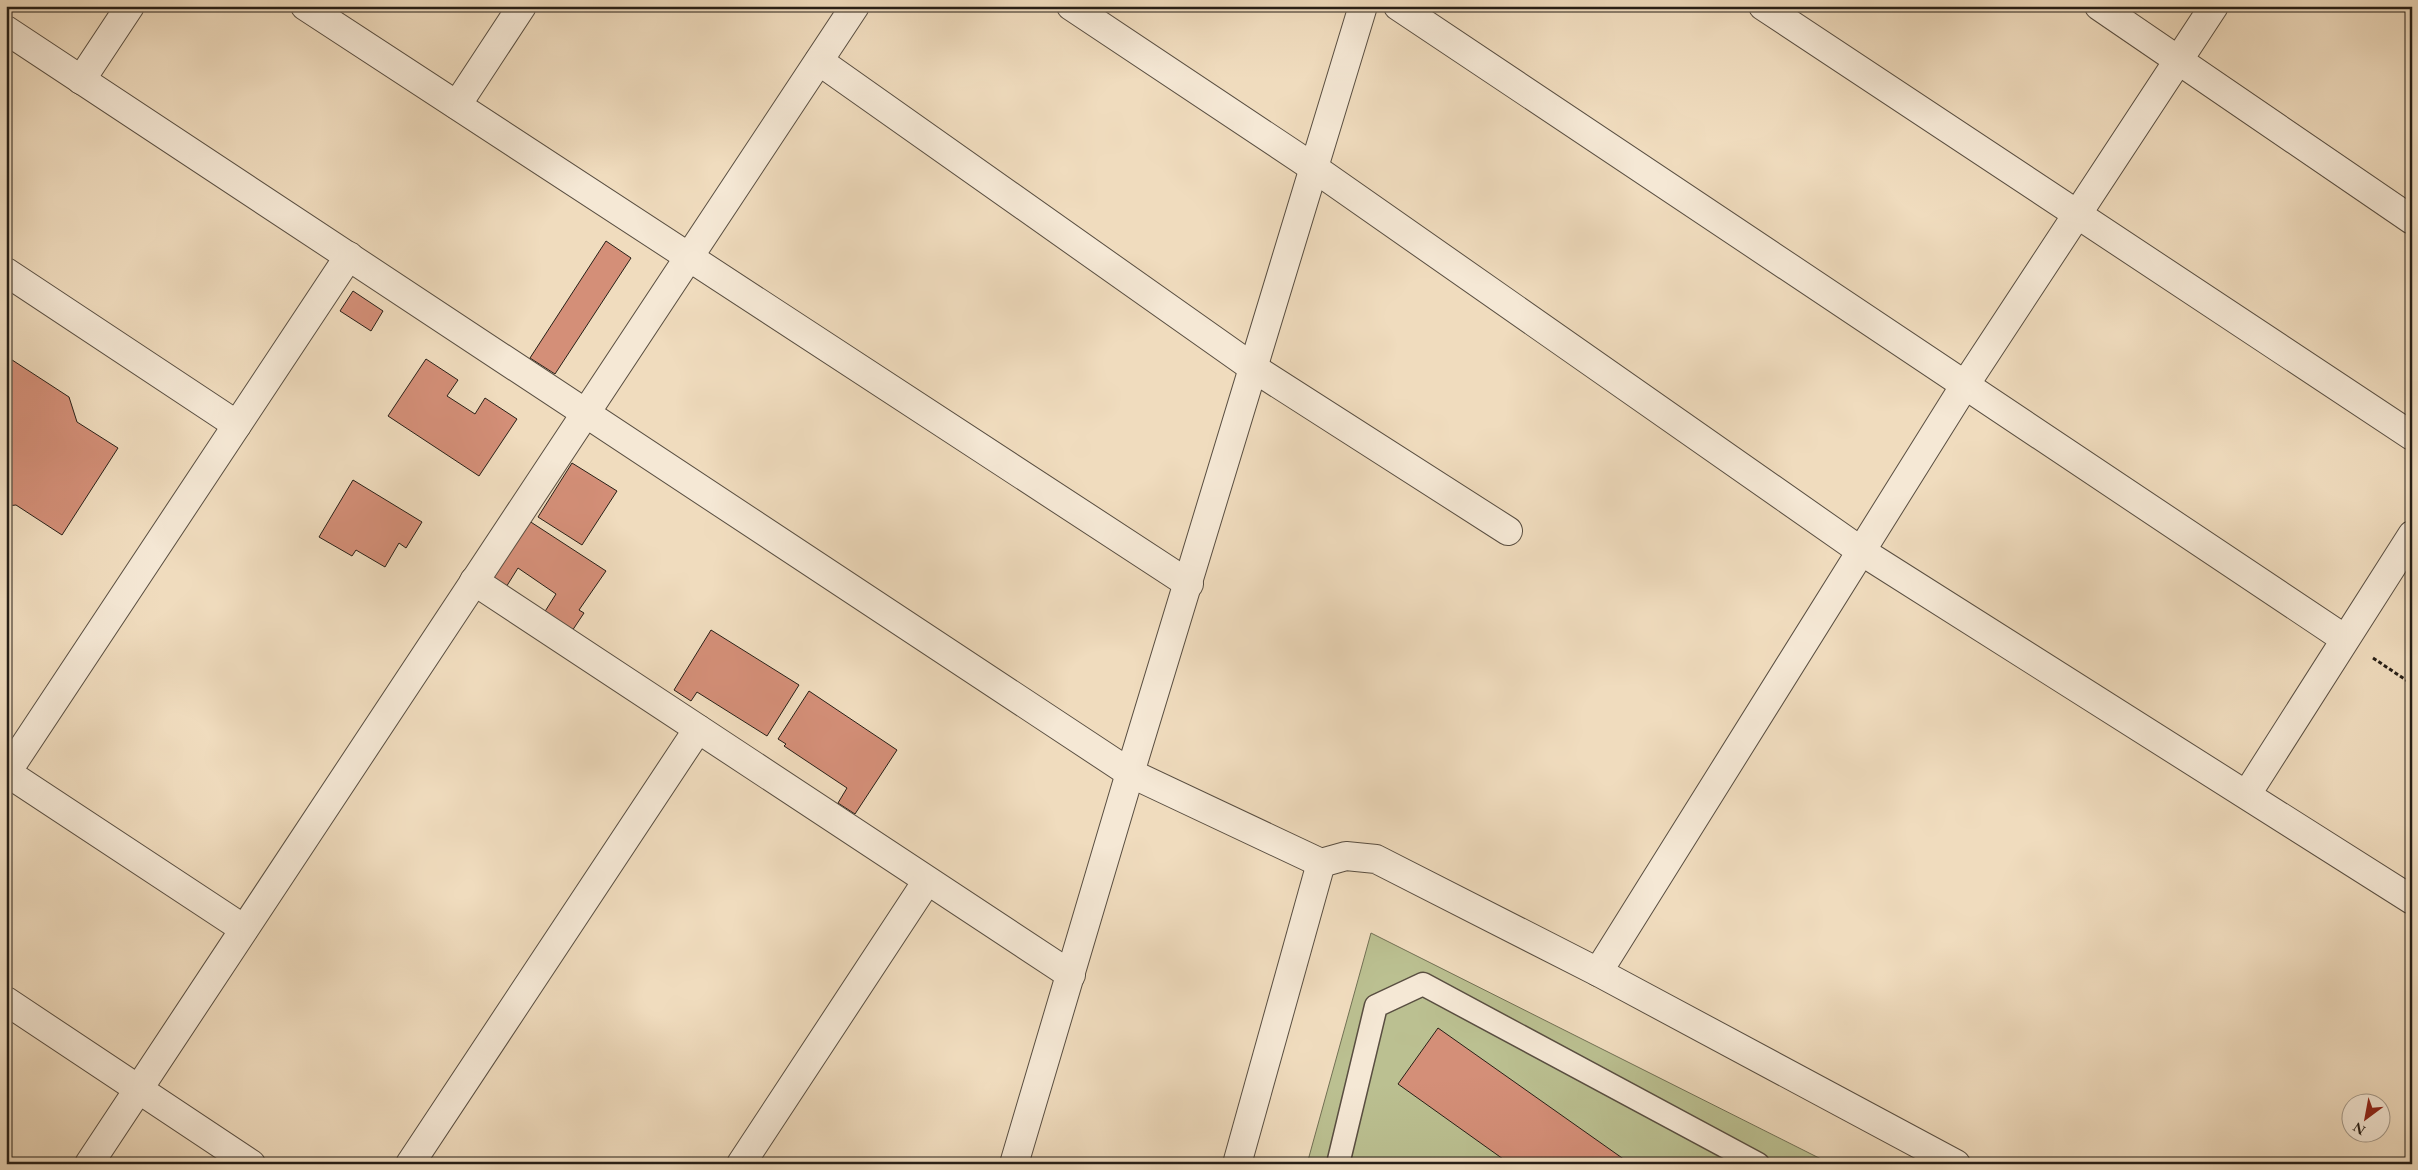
<svg xmlns="http://www.w3.org/2000/svg" width="2418" height="1170" viewBox="0 0 2418 1170" font-family="'EB Garamond',serif">
<style>
.green{fill:#bbc091;stroke:#717054}
.building{fill:#d48f78;stroke:#271f17}
.lines{fill:none;stroke-linecap:round;stroke-linejoin:round}
.service-casing{stroke:#594e41;stroke-width:25}
.minor-casing{stroke:#594e41;stroke-width:30}
.path{stroke:#271f17;stroke-width:3;stroke-dasharray:4 2.5;stroke-linecap:butt}
.service{stroke:#f5e8d5;stroke-width:22}
.minor{stroke:#f5e8d5;stroke-width:28}
</style>
<rect width="100%" height="100%" fill="#f0dcbe"/>
<filter id="stains"><feTurbulence type="fractalNoise" baseFrequency=".004" numOctaves="4"/><feColorMatrix values="0 0 0 0 .2 0 0 0 0 .09 0 0 0 0 .02 0 0 0 .5 -.17"/></filter>
<radialGradient id="worn" r=".72"><stop offset=".6" stop-color="#630" stop-opacity="0"/><stop offset="1" stop-color="#630" stop-opacity=".3"/></radialGradient>
<!-- green -->
<path class="green" d="M1371,933L1831,1164H1307Z"/>
<!-- building -->
<g class="building">
<path d="M606,241L631,258L555,374L530,358Z"/>
<path d="M353,291L383,311L371,331L340,311Z"/>
<path d="M6,356L69,397L77,422L118,448L62,535L16,505L6,506Z"/>
<path d="M426,359L458,380L447,396L475,414L485,398L517,419L479,476L388,416Z"/>
<path d="M572,463L617,491L582,545L538,517Z"/>
<path d="M353,480L422,522L406,548L399,543L385,567L356,550L352,556L319,537Z"/>
<path d="M520,515L606,571L579,610L584,613L572,631L544,613L556,594L518,568L503,592L480,577Z"/>
<path d="M711,630L799,685L767,736L697,692L691,701L674,690Z"/>
<path d="M809,691L897,750L855,814L838,803L847,788L784,746L786,744L778,739Z"/>
<path d="M1438,1028L1625,1160L1623,1164H1510L1398,1084Z"/>
</g>
<g class="lines">
<!-- service casing -->
<g class="service-casing">
<path id="service" d="M1338,1164L1376,1006L1423,984L1758,1164"/>
</g>
<!-- minor casing -->
<g class="minor-casing">
<g id="minor">
<path d="M305,6L1189,584"/>
<path d="M1071,6L1314,168L1861,551L2412,900"/>
<path d="M1398,6L2345,639"/>
<path d="M1763,6L2412,436"/>
<path d="M2099,6L2412,220"/>
<path d="M6,30L1130,773L1321,863L1346,856L1376,859L1598,972L1956,1164"/>
<path d="M819,61L1252,367L1508,531"/>
<path d="M81,80L130,6"/>
<path d="M457,105L522,6"/>
<path d="M6,272L237,425"/>
<path d="M474,581L1071,975"/>
<path d="M6,772L244,929"/>
<path d="M7,772L349,256"/>
<path d="M2247,794L2412,535"/>
<path d="M1598,972L1965,385L2214,6"/>
<path d="M6,1001L251,1164"/>
<path d="M89,1164L855,6"/>
<path d="M410,1164L698,729"/>
<path d="M741,1164L927,881"/>
<path d="M1014,1164L1130,773L1363,6"/>
<path d="M1237,1164L1321,863"/>
</g>
</g>
<!-- path -->
<path class="path" d="M2373,658L2412,684"/>
<!-- service -->
<use href="#service" class="service"/>
<!-- minor -->
<use href="#minor" class="minor"/>
</g>
<!-- margin -->
<rect width="2418" height="1170" fill="none" stroke="#f0dcbe" stroke-width="25"/>
<rect x="8" y="8" width="2403" height="1155" fill="none" stroke="#271f17" stroke-width="2.5"/>
<rect x="12" y="12" width="2393" height="1145" fill="none" stroke="#271f17"/>
<!-- north arrow -->
<g transform="translate(2366 1118) rotate(212)"><circle r="24" fill="#f5e8d5" stroke="#a39889"/>
<path d="M0-4L9 19L0 12L-9 19Z" fill="#8f2418"/>
<text y="-8" font-size="14" font-weight="bold" text-anchor="middle" fill="#271f17">N</text>
</g>
<rect width="100%" height="100%" filter="url(#stains)"/>
<rect width="100%" height="100%" fill="url(#worn)"/>
</svg>
